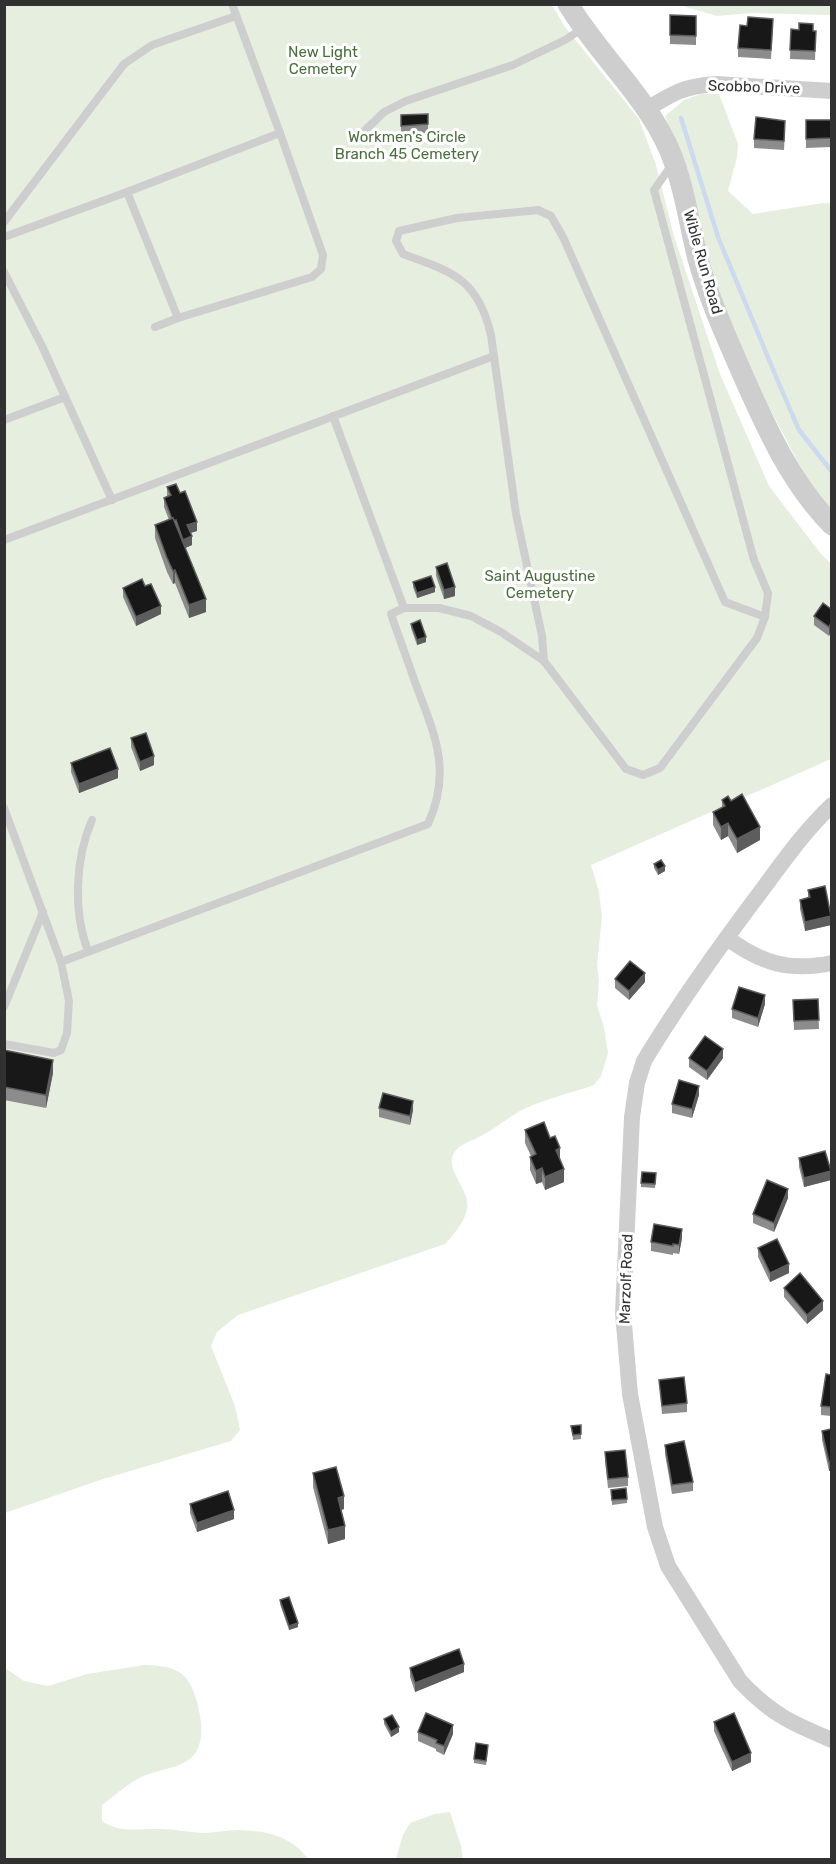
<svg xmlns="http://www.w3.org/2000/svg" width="836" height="1864" viewBox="0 0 836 1864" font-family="Rubik,sans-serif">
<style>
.green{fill:#e5eedf}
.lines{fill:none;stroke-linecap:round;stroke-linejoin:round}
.stream{stroke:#ccdaed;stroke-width:4.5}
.service{stroke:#cecece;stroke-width:8}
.minor{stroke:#cecece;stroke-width:16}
.tertiary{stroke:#cecece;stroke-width:21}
.wall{fill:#8c8c8c}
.shaded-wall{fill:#5d5d5d}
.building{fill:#181818;stroke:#5d5d5d;stroke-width:1.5}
.labels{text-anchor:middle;stroke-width:6;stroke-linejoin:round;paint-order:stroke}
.park-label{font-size:15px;fill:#4b6e3e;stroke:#fff}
.street-label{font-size:15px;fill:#313131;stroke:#fff}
</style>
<rect width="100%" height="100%" fill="#fff"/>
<!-- green -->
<g class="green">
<path d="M4,5H552L565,27L639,119L656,165L674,236L720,374L769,486L821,554L832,564L831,759L591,865L599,892L602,917L597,965L599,981L597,1005L604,1027L608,1053L601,1076L594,1085C571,1093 541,1100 520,1111C506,1119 494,1129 481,1136C472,1141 459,1144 454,1153C444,1170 471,1190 467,1209C465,1221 453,1236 445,1244L238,1315L217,1332L211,1346L235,1406L240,1430L231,1441L100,1480L5,1513Z"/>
<path d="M683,5H831V15L750,13L717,16L686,7Z"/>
<path d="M701,94H719L738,144L737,157L728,191L753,214L823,203H831V508L811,487L768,405L720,299L686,175L665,116L684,100Z"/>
<path d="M145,1665C171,1666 187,1669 195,1696C201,1713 207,1744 191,1758C178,1769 155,1770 139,1778C126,1785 114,1796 102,1805V1821C120,1834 139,1828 160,1829C174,1829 188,1832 202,1833C214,1833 226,1830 239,1830C267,1831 291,1836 308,1859H5V1668L24,1681L48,1686L87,1674Z"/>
<path d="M450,1812L461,1846L463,1859H396L403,1835L410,1823L435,1814Z"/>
</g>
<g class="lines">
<!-- stream -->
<path class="stream" d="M681,118L718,237L777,379L799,430L832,472"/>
<!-- service -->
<g class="service">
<path d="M355,140L384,112L406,101L513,65L565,40L583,28"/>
<path d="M127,192L280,133"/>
<path d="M4,222L124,64L152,45L236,16"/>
<path d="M4,237L127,192L178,318"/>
<path d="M4,272L42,346L112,500"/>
<path d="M155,327L178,318L312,277L321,269L323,255L280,133L232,4"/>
<path d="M4,420L65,397"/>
<path d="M4,540L494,356"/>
<path d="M404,608H439L471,616L501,632L544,661L626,769L643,775L660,768L757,638L765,617L768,593L754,560L654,190L673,163"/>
<path d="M544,661L542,636L516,514L491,335C478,279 453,272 403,254L396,241L399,231L457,218L538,210L551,216L563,237L725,602L765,617"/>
<path d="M4,808L61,962L69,1001L67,1033L61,1050L54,1053L4,1044"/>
<path d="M88,951C73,912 75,859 92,820"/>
<path d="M61,962L428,824C452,771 435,735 416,685C408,661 399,638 391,614L404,608L333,416"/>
<path d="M4,1007L43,912"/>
</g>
<!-- minor -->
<g class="minor">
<path d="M647,109C673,93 684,86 716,84L832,91"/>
<path d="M832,805C802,833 778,869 753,902C715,953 677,1006 644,1061L637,1083L632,1117L623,1313L630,1394L655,1527L668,1566L740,1681C771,1714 791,1723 832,1740"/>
<path d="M727,938C761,963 789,972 832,963"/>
</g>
<!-- tertiary -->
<path class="tertiary" d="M568,4C599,55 645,95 669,149C684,184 689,223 698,259C709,299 726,336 742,373C766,427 790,482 832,525"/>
</g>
<!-- wall -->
<g class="wall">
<path d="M670,15L696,16V45L670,44Z"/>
<path d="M773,28L771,59L738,57V48Z"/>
<path d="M791,29L816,31L815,60L790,59Z"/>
<path d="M401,115L428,124V133L401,135Z"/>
<path d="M806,120H831V147L806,148Z"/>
<path d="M785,130L784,150L754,148V139Z"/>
<path d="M167,487L197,531L190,533L192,545L185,548L206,612L189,618L175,583L173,584L167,572L155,538V525L169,520L164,507V498L167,496Z"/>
<path d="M436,567L455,596L444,599L436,576Z"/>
<path d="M413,582L435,592L417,598L413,587Z"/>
<path d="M145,586L161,614L136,626L123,597V588Z"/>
<path d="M831,609L829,636L814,625V616Z"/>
<path d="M411,624L426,642L417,645L411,628Z"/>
<path d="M131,738L154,765L140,771L131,747Z"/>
<path d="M71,763L118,778L79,793L71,772Z"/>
<path d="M722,800L731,801L760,840L737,853L728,836L721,840L713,825V812L722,807Z"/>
<path d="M654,864L665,871L658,875L654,868Z"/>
<path d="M808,890L831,925L805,931L800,909V900L808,898Z"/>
<path d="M615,979L645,982L629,1000L615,988Z"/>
<path d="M818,999L819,1029L794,1030L793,1000Z"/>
<path d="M765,1004L758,1027L732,1018V1009Z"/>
<path d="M4,1050L53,1073L46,1108L4,1100Z"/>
<path d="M689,1058H723L707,1080L689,1067Z"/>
<path d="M699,1095L692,1118L672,1113V1104Z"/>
<path d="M379,1108L413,1110L410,1125L379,1117Z"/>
<path d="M525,1130L560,1158L564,1182L545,1190L542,1182L536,1184L530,1170V1157L531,1156L525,1143Z"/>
<path d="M799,1158L831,1180L804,1187L799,1167Z"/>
<path d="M656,1177L655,1188L641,1187V1183Z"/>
<path d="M788,1198L774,1232L753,1223V1214Z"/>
<path d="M682,1238L679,1254L673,1253V1255L651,1251V1242Z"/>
<path d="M758,1248L789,1273L770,1282L758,1257Z"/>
<path d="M784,1288L823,1310L807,1324L784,1297Z"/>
<path d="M831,1375V1416L821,1415V1406Z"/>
<path d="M659,1380L687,1403V1412L662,1414Z"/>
<path d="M581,1425V1439L573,1440L571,1426Z"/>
<path d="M831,1429L829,1471L822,1440V1431Z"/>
<path d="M665,1445L693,1482V1491L672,1494L665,1454Z"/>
<path d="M605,1452L628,1477V1486L608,1488L605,1461Z"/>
<path d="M313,1473L344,1509L341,1510L345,1539L328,1544L313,1487Z"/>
<path d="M611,1490L627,1499V1503L612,1505Z"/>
<path d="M190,1504L234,1519L197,1532L190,1513Z"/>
<path d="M280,1600L298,1627L289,1630L280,1604Z"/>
<path d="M410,1668L464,1672L415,1692L410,1677Z"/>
<path d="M384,1719L399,1732L391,1737L384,1724Z"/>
<path d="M714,1722L751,1762L732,1771L714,1731Z"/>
<path d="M418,1732L453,1734L444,1755L436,1751V1749L418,1741Z"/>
<path d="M488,1750L486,1765L474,1763V1759Z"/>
</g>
<!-- shaded-wall -->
<g class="shaded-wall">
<path d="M197,522V531L187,534V525Z"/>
<path d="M192,536V545L183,549V540Z"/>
<path d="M175,570V583L173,584V571Z"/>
<path d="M435,587V592L417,598V593Z"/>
<path d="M455,587V596L444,599V590Z"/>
<path d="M206,599V612L189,618V605Z"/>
<path d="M161,606V614L136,626V617Z"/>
<path d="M831,623V632L829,636V627Z"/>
<path d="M426,637V642L417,645V640Z"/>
<path d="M154,756V765L140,771V762Z"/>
<path d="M118,769V778L79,793V784Z"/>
<path d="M728,823V836L721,840V827Z"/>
<path d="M760,827V840L737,853V839Z"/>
<path d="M665,866V871L658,875V870Z"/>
<path d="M831,916V925L805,931V922Z"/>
<path d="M645,973V982L629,1000V991Z"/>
<path d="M765,995V1004L758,1027V1018Z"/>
<path d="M723,1049V1058L707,1080V1071Z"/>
<path d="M53,1060V1073L46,1108V1095Z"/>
<path d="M699,1086V1095L692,1118V1109Z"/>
<path d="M413,1101V1110L410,1125V1116Z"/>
<path d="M560,1148V1161L556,1150Z"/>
<path d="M542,1168V1182L536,1184V1171Z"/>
<path d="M564,1169V1182L545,1190V1177Z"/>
<path d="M831,1171V1180L804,1187V1178Z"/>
<path d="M788,1189V1198L774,1232V1223Z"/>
<path d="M682,1229V1238L679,1254V1245Z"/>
<path d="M789,1264V1273L770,1282V1273Z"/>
<path d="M823,1301V1310L807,1324V1315Z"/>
<rect x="829" y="1462" width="2" height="9"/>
<path d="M344,1496V1509L338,1511V1498Z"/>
<path d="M234,1510V1519L197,1532V1523Z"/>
<path d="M345,1526V1539L328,1544V1530Z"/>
<path d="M298,1623V1627L289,1630V1626Z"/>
<path d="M464,1664V1672L415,1692V1683Z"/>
<path d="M453,1725V1734L444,1755V1746Z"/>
<path d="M399,1727V1732L391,1737V1732Z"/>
<path d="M751,1753V1762L732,1771V1762Z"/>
</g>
<!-- building -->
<g class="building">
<path d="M670,15L696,16V36L670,35Z"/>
<path d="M748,17L773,19L771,50L738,48L740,25L747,26Z"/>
<path d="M799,23L813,24V31H816L815,51L790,50L791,29L799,30Z"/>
<path d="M428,114V124L401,126V115Z"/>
<path d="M756,117L785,121L784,141L754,139Z"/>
<path d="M806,120H831V138L806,139Z"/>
<path d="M176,484L180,493L185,491L197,522L187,525L192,536L183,540L176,520L174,521L173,518L172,519L164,498L171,495L167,487Z"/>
<path d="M173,518L206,599L189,605L175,570L173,571L167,558L155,525Z"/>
<path d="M447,563L455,587L444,590L436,567Z"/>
<path d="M431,576L435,587L417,593L413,582Z"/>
<path d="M142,579L145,586L151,584L161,606L136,617L123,588Z"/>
<path d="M823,603L831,609V623L829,627L814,616Z"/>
<path d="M420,620L426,637L417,640L411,624Z"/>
<path d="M146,733L154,756L140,762L131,738Z"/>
<path d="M110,748L118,769L79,784L71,763Z"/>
<path d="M742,794L760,827L737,839L728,823L721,827L713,812L725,806L722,800L728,796L731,801Z"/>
<path d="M661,860L665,866L658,870L654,864Z"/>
<path d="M825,886L831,916L805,922L800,900L810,897L808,890Z"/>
<path d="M630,961L645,973L629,991L615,979Z"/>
<path d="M739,987L765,995L758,1018L732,1009Z"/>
<path d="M818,999L819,1020L794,1021L793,1000Z"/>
<path d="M705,1036L723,1049L707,1071L689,1058Z"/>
<path d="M4,1050L53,1060L46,1095L4,1087Z"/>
<path d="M679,1080L699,1086L692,1109L672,1104Z"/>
<path d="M383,1093L413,1101L410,1116L379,1108Z"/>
<path d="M544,1122L550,1138L555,1136L560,1148L556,1150L564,1169L545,1177L542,1168L536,1171L530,1157L536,1154L525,1130Z"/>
<path d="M825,1151L831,1171L804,1178L799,1158Z"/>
<path d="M642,1172L656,1173L655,1184L641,1183Z"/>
<path d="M767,1180L788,1189L774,1223L753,1214Z"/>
<path d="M654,1224L682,1229L679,1245L673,1244V1246L651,1242Z"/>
<path d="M777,1239L789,1264L770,1273L758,1248Z"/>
<path d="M800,1273L823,1301L807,1315L784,1288Z"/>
<path d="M826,1374L831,1375V1407L821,1406Z"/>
<path d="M684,1377L687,1403L662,1406L659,1380Z"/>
<path d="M581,1425V1434L573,1435L571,1426Z"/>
<path d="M831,1429V1462H829L822,1431Z"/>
<path d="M684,1441L693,1482L672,1485L665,1445Z"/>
<path d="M625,1450L628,1477L608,1479L605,1452Z"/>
<path d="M336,1467L344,1496L338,1498L345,1526L328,1530L313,1473Z"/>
<path d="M626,1488L627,1499L612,1500L611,1490Z"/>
<path d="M228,1491L234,1510L197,1523L190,1504Z"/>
<path d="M289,1597L298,1623L289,1626L280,1600Z"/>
<path d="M459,1649L464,1664L415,1683L410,1668Z"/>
<path d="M426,1713L453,1725L444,1746L436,1743L437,1740L418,1732Z"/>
<path d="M734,1713L751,1753L732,1762L714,1722Z"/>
<path d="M392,1715L399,1727L391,1732L384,1719Z"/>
<path d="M476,1743L488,1745L486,1761L474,1759Z"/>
</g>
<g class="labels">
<!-- park labels -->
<g class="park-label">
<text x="323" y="57">New Light<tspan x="323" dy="17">Cemetery</tspan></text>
<text x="407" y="142">Workmen's Circle<tspan x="407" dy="17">Branch 45 Cemetery</tspan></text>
<text x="540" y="581">Saint Augustine<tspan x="540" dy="17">Cemetery</tspan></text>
</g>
<!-- street labels -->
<g class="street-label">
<text transform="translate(754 87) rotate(2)" y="5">Scobbo Drive</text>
<text transform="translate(703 262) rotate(74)" y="5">Wible Run Road</text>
<text transform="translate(626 1279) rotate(-88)" y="5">Marzolf Road</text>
</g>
</g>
<!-- border -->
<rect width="836" height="1864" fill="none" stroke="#313131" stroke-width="12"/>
</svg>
